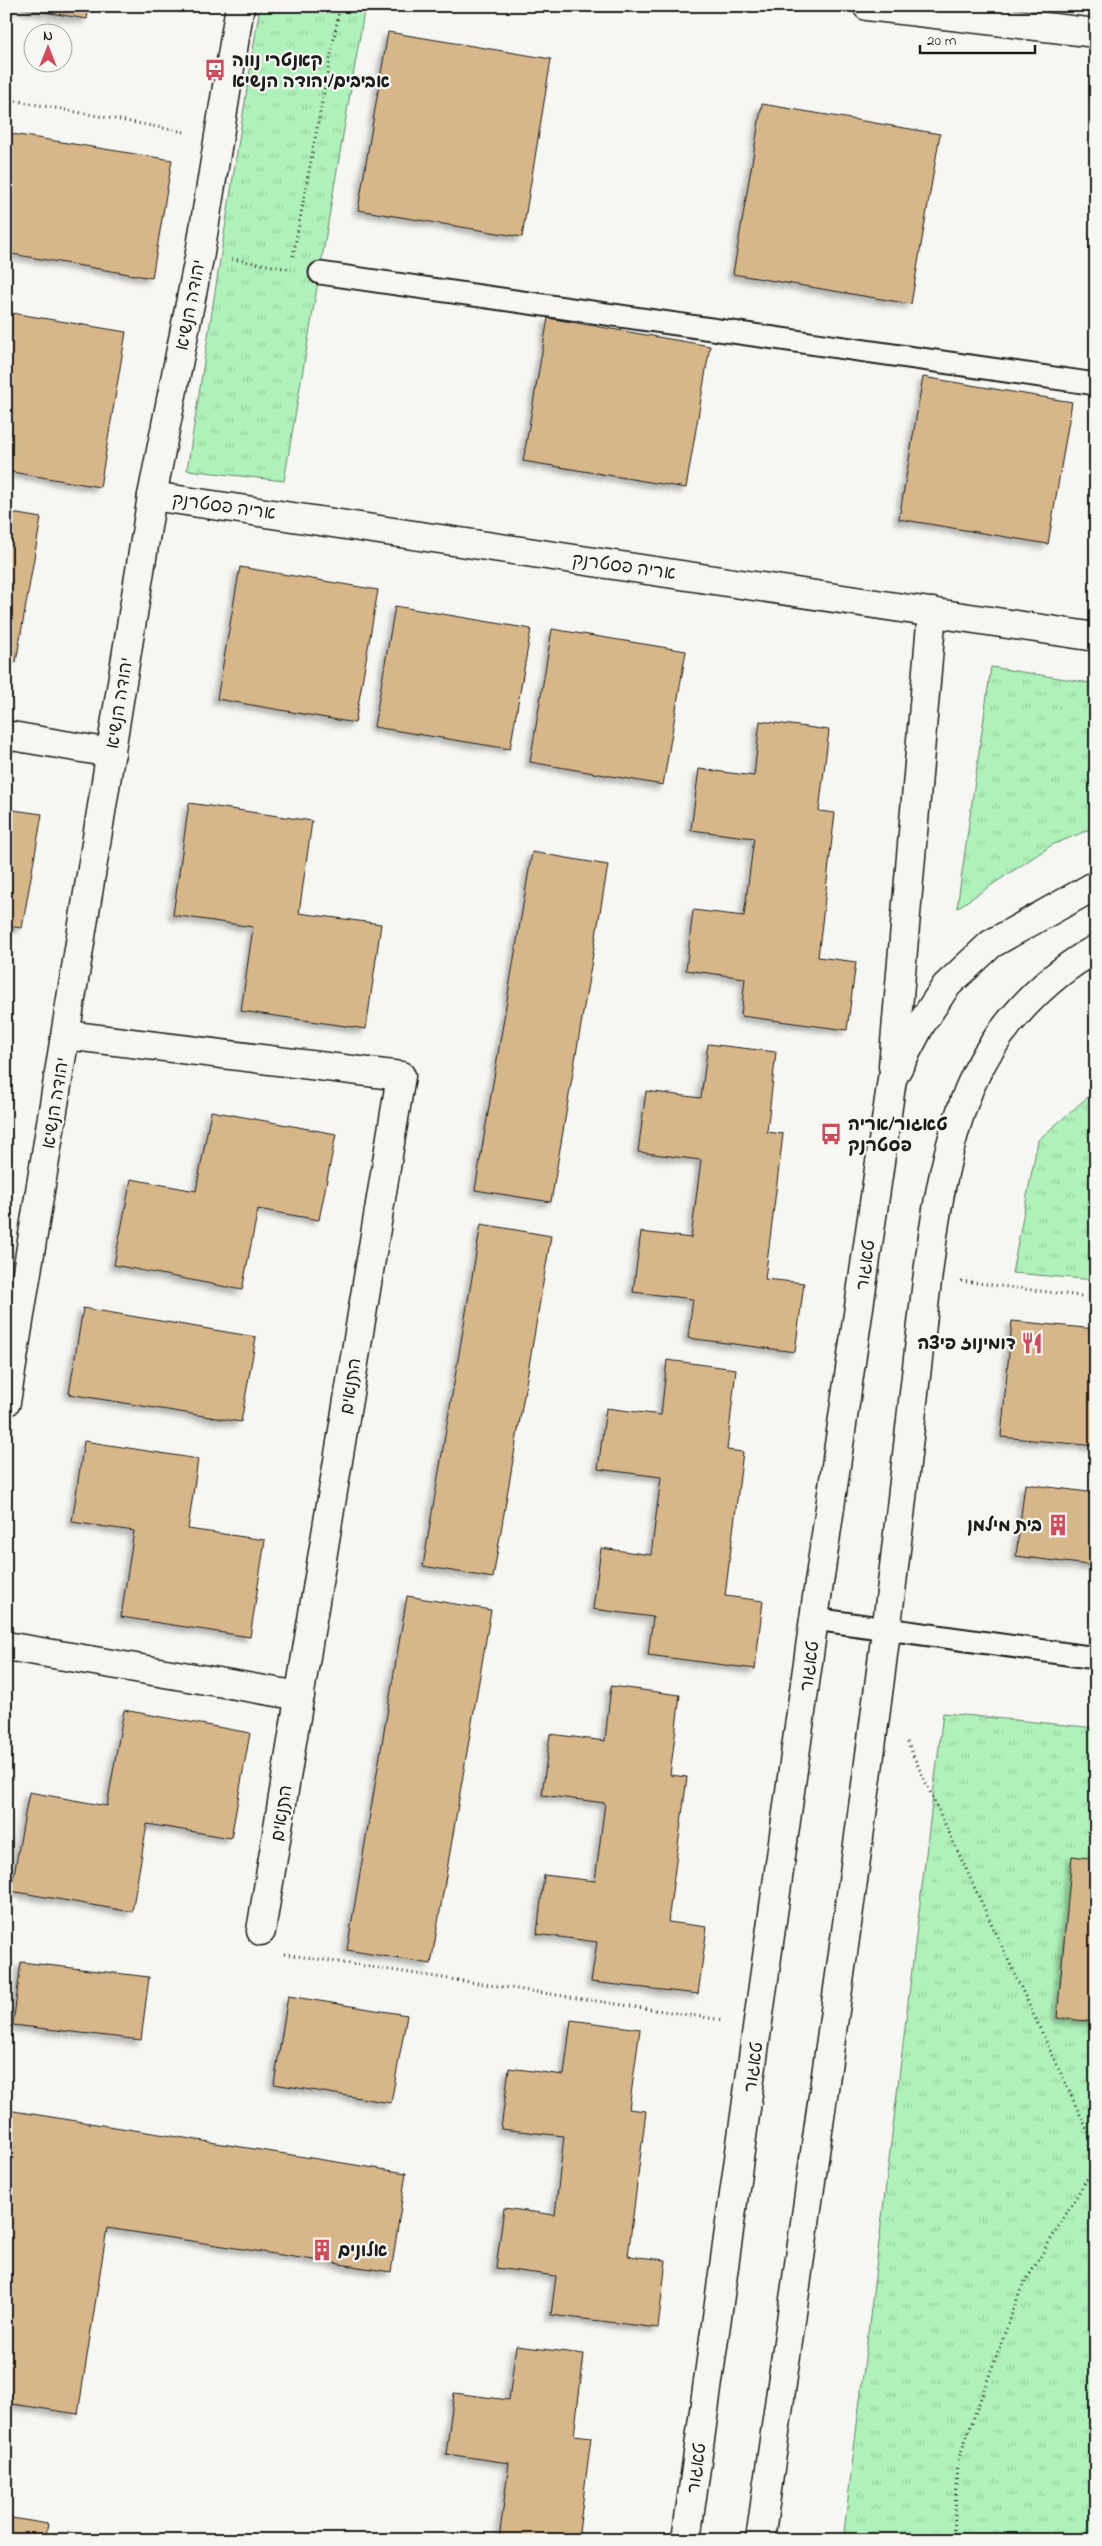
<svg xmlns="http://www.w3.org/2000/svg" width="1102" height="2546" viewBox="0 0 1102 2546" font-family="'Indie Flower','Playpen Sans Hebrew',sans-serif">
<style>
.park{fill:url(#park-tufts);stroke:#66866b}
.building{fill:#d7b78a;stroke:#1c1c1c;filter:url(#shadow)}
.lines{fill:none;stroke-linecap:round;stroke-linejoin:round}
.service-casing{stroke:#1c1c1c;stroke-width:25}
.minor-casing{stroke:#1c1c1c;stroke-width:31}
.tertiary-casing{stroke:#1c1c1c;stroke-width:31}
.path{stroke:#1c1c1c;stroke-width:3;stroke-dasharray:1 4;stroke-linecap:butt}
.service{stroke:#f6f6f2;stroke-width:21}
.minor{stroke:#f6f6f2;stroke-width:28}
.tertiary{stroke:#f6f6f2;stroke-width:28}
.labels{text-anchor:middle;stroke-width:4.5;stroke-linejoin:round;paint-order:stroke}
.poi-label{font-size:18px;font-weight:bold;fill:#1c1c1c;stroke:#f6f6f2;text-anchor:start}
.street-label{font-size:18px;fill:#1c1c1c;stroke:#f6f6f2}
</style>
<defs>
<pattern id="park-tufts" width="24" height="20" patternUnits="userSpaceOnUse" patternTransform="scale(1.25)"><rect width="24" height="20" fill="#aff1ba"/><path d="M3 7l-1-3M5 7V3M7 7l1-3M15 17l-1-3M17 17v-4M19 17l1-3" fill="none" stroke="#96ce9f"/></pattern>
<filter id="shadow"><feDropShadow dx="-4.5" dy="4.5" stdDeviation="2.5" flood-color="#0004"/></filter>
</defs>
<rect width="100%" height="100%" fill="#f6f6f2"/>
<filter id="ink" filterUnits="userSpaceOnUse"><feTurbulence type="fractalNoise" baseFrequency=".02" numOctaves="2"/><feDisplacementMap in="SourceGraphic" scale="10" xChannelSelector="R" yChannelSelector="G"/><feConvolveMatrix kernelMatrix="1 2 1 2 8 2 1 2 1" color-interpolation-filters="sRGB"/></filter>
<g filter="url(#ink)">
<!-- park -->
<g class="park">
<path d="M260,6H365L284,481L187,470Z"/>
<path d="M991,667L1096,684V827L1052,845L957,908Z"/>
<path d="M1096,1090V1280L1012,1273L1038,1140Z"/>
<path d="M943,1713L1096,1728V2540H843Z"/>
</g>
<!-- building -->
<g class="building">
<path d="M7,6H89L87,19Z"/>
<path d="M388,32L551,59L522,237L358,210Z"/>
<path d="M762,104L940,134L911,304L733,274Z"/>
<path d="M6,133L172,160L152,278L6,253Z"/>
<path d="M6,312L126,332L100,487L6,471Z"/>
<path d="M548,318L710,346L686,488L523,461Z"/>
<path d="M923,377L1072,402L1048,544L899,519Z"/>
<path d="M6,512L41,518L16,662L6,661Z"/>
<path d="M240,567L378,590L355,723L217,699Z"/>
<path d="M395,606L531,629L510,749L374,727Z"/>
<path d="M552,629L686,651L663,785L530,762Z"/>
<path d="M760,721L829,730L819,811L835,813L818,957L856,962L847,1030L741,1016L745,978L686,970L693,910L744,916L754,838L691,830L699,769L754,776Z"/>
<path d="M189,803L312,821L299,913L381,924L366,1029L241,1011L253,927L173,915Z"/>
<path d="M6,809L42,814L22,928L6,926Z"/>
<path d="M532,852L608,865L551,1202L475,1190Z"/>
<path d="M708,1044L776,1052L767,1132L783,1134L765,1279L804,1283L795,1352L688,1338L693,1299L633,1292L641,1232L691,1238L701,1160L638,1152L646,1091L701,1098Z"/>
<path d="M211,1111L336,1134L319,1220L258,1209L242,1290L114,1265L131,1179L196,1191Z"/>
<path d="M481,1224L551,1236L493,1578L423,1566Z"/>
<path d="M83,1308L256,1337L241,1422L69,1394Z"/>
<path d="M1012,1321L1096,1329V1446L1001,1437Z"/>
<path d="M667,1360L736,1369L727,1450L743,1452L725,1596L763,1601L755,1669L648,1655L653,1617L593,1609L601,1548L651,1555L661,1477L598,1469L606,1408L661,1415Z"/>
<path d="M84,1441L198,1459L188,1529L265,1540L250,1637L121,1617L134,1531L72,1522Z"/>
<path d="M1025,1484L1096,1493V1566L1016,1556Z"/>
<path d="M407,1596L491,1610L431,1964L347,1950Z"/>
<path d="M611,1686L680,1695L670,1775L687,1777L668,1922L707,1927L698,1994L591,1982L597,1942L537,1934L544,1875L595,1881L605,1803L542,1795L550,1734L605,1741Z"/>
<path d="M124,1710L250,1733L231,1838L147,1824L132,1912L11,1891L29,1792L107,1806Z"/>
<path d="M1072,1856L1096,1859V2022L1057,2018Z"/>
<path d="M21,1962L149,1977L141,2040L13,2025Z"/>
<path d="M288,1996L407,2015L391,2103L274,2084Z"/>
<path d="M571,2020L640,2029L629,2109L646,2111L628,2256L666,2260L658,2328L551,2315L556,2276L496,2268L504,2208L555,2215L564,2136L501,2129L509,2068L564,2075Z"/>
<path d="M7,2110L406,2173L391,2272L107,2228L78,2414L6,2403Z"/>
<path d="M516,2346L584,2354L574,2435L591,2437L578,2540H499L509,2463L446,2454L454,2393L509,2400Z"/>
<path d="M6,2517L48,2524L45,2540H6Z"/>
<path d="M448,2534L494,2540H448Z"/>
</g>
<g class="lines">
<!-- service casing -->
<g class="service-casing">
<g id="service">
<path d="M320,273L1096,384"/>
<path d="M815,1619L1096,1658"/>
</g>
</g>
<!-- minor casing -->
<g class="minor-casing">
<g id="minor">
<path d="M867,6L1096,33"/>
<path d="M6,735L111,753"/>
<path d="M66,1035L401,1076L261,1931"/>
<path d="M6,1646L300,1696"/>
</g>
</g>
<!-- tertiary casing -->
<g class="tertiary-casing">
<g id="tertiary">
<path d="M152,496L1096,637"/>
<path d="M893,1066L932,612"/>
<path d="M6,1402L152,496L200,253L240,6"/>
<path d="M686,2540L817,1597L892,1079L921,1024L946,986L991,944L1096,885"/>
<path d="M760,2540C802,2237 848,1935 886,1631C899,1532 909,1433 921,1333C930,1253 939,1164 969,1089C992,1033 1043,978 1096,949"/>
</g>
</g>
<!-- path -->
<g class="path">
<path d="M6,99L185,132"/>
<path d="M293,256L340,6"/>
<path d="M232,259L290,269"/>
<path d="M961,1281L1096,1298"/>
<path d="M907,1742L1096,2149"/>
<path d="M284,1954L723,2020"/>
<path d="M954,2540L957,2463L1021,2289L1096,2164"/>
</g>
<!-- service -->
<use href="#service" class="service"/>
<!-- minor -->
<use href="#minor" class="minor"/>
<!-- tertiary -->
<use href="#tertiary" class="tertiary"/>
</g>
</g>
<!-- icons -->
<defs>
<g id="bus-bare" transform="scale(1.725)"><path d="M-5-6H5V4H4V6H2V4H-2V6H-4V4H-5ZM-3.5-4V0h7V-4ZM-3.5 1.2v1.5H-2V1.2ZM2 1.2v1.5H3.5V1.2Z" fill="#d1495b" stroke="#f6f6f2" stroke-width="2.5" paint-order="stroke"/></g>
<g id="restaurant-bare" transform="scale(1.725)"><path d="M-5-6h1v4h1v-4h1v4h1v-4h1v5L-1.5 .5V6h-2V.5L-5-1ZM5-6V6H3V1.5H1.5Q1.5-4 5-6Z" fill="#d1495b" stroke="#f6f6f2" stroke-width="2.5" paint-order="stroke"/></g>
<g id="building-bare" transform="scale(1.725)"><path d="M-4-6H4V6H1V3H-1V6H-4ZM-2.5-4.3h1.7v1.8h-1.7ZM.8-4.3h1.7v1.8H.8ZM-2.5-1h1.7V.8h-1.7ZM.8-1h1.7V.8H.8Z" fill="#d1495b" stroke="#f6f6f2" stroke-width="2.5" paint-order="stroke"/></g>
</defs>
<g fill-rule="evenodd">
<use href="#bus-bare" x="215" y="70"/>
<use href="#bus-bare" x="831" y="1134"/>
<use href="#restaurant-bare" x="1032" y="1343"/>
<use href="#building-bare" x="1058" y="1525"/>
<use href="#building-bare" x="322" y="2250"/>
</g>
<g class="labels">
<!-- poi labels -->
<g class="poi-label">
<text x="232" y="66">קאנטרי נווה<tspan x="232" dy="21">אביבים/יהודה הנשיא</tspan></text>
<text x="848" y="1130">טאגור/אריה<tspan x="848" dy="21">פסטרנק</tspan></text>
<text x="1016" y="1349" text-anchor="end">דומינוז פיצה</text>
<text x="1042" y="1531" text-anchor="end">בית מילמן</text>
<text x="338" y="2256">אלונים</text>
</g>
<!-- street labels -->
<g class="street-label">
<text transform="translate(190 305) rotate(-79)" y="6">יהודה הנשיא</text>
<text transform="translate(224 506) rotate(8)" y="6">אריה פסטרנק</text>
<text transform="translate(624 566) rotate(8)" y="6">אריה פסטרנק</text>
<text transform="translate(119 703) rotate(-81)" y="6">יהודה הנשיא</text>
<text transform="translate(55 1103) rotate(-81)" y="6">יהודה הנשיא</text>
<text transform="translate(865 1265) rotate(-82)" y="6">טאגור</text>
<text transform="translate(350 1386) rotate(-81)" y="6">התנאים</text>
<text transform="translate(809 1666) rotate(-82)" y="6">טאגור</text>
<text transform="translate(281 1813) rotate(-81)" y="6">התנאים</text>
<text transform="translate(753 2067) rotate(-82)" y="6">טאגור</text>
<text transform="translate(696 2468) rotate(-82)" y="6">טאגור</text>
</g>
</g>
<!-- margin -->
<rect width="1102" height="2546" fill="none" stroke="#f6f6f2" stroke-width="25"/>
<rect x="12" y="12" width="1077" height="2521" fill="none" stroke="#1c1c1c" stroke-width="2" filter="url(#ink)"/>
<!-- north arrow -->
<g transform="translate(48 48)"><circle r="24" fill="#f6f6f2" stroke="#9f9f9c"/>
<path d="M0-4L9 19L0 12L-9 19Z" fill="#d1495b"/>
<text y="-8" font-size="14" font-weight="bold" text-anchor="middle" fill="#1c1c1c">N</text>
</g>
<!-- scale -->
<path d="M920 45v8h115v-8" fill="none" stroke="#1c1c1c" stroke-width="2.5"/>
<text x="927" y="45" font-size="15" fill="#1c1c1c" stroke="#f6f6f2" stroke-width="4" paint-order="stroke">20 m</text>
</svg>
